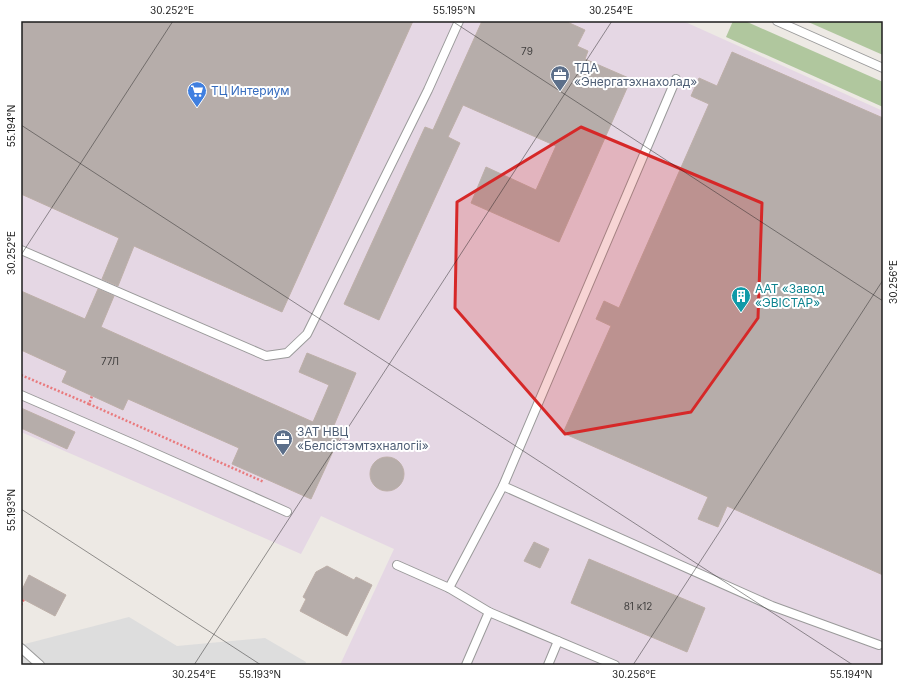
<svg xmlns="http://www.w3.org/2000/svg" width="904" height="686" viewBox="0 0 904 686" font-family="Inter,sans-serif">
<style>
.industrial{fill:#e5d7e4}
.forest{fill:#b0c79e}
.parking{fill:#ddd}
.building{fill:#b6adaa;stroke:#bdafa8}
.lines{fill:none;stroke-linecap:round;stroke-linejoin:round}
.lane-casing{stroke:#9a9a9a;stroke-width:10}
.path{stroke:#e97a7d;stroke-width:2.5;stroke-dasharray:2 2;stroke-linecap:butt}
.lane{stroke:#fff;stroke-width:8}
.marked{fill:#d62828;fill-opacity:0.2;stroke:#d62828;stroke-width:3;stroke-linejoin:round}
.ticks{fill:none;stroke:#1d1d1d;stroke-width:1;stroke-opacity:0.45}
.labels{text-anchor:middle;stroke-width:4;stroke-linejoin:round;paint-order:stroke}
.number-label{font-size:10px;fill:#434140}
.service-label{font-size:12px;fill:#4e5e75;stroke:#fff;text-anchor:start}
.shop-label{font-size:12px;fill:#366cbe;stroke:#fff;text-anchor:start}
.culture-label{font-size:12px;fill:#0d838f;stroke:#fff;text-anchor:start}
.neatline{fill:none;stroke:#1d1d1d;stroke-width:1.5}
.ticks-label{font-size:10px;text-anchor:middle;fill:#1d1d1d}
</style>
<rect width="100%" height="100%" fill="#ede9e4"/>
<!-- industrial -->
<path class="industrial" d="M21,21H683L883,111V665H340L394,549L321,516L301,554L21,432Z"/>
<!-- forest -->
<g class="forest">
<path d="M733,21H745L883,82V107L726,37Z"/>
<path d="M806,21H883V55Z"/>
</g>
<!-- parking -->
<path class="parking" d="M129,617L177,646L265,638L306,662L305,665H21V645Z"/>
<!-- building -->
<g class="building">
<path d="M21,21H413L282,312L134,246L118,286L102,279L119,238L21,194Z"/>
<path d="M482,21H565L585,30L577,46L588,51L585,59L631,79L559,242L471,203L486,167L536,190L556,146L463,105L448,137L460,143L379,320L344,304L425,127L433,130Z"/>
<path d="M732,52L883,118V575L727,506L718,527L698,519L708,497L563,433L611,326L596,319L604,301L619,308L709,104L691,96L699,78L717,86Z"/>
<path d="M98,289L114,296L101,327L313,422L329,385L299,372L307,353L356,373L332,430L341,434L311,499L232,464L239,448L128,399L123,410L62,382L67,371L21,350V291L85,319Z"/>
<path d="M21,408L75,432L67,449L21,428Z"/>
<circle cx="387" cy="474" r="17"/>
<path d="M534,542L549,549L540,568L524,561Z"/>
<path d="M589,559L705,608L687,652L571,603Z"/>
<path d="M327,566L354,580L356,577L372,585L347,636L300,611L306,599L303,597L316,572Z"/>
<path d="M29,575L66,595L55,616L21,598V592Z"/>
</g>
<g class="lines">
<!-- lane casing -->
<g class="lane-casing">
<g id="lane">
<path d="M777,21L883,68"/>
<path d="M21,250L266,356L287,353L307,334L428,90L459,21"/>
<path d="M21,395L134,444L287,512"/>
<path d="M503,486L676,79"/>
<path d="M397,565L449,588L489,612L615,665"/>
<path d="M449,588L503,486L772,606L879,645"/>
<path d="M21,648L40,665"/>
<path d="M466,665L489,612"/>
<path d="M548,665L558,641"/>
</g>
</g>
<!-- path -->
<g class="path">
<path d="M21,375L89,404L92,396"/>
<path d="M89,404L264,482"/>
<path d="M21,605L24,599"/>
</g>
<!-- lane -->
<use href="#lane" class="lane"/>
</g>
<!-- marked area -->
<path class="marked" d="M581,127L762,203L758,318L691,412L565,434L455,308L457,202Z"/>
<!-- ticks -->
<path class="ticks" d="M452,21L883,301M21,125L853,665M21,255L173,21M21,509L261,665M194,665L612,21M633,665L883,280"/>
<!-- icons -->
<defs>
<g id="office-pin" transform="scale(1)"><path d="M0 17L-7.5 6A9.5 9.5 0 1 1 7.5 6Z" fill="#5c6f8a" stroke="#fff"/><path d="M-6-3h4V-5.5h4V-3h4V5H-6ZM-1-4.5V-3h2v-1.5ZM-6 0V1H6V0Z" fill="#fff"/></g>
<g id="supermarket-pin" transform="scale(1)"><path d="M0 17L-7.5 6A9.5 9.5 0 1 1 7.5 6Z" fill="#3f7fe0" stroke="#fff"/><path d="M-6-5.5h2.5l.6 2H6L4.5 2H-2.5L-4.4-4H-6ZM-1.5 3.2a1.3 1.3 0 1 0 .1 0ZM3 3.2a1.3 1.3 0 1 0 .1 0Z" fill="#fff"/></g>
<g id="building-pin" transform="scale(1)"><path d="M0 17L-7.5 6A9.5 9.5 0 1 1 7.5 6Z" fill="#0f9aa8" stroke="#fff"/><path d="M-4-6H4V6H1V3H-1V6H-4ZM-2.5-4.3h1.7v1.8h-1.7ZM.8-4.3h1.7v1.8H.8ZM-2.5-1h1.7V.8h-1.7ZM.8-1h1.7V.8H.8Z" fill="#fff"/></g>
</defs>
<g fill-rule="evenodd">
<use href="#office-pin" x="560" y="75"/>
<use href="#supermarket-pin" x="197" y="91"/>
<use href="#building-pin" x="741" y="296"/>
<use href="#office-pin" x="283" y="439"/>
</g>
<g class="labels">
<!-- number labels -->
<g class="number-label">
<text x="527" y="55">79</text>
<text x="110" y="365">77Л</text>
<text x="638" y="610">81 к12</text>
</g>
<!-- service labels -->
<g class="service-label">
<text x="574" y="72">ТДА<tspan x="574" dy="14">«Энергатэхнахолад»</tspan></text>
<text x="297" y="436">ЗАТ НВЦ<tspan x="297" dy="14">«Белсістэмтэхналогіі»</tspan></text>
</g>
<!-- shop labels -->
<g class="shop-label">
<text x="211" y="95">ТЦ Интериум</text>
</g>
<!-- culture labels -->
<g class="culture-label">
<text x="755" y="293">ААТ «Завод<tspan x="755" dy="14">«ЭВІСТАР»</tspan></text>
</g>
</g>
<!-- border -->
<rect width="904" height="686" fill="none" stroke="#ffffff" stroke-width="44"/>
<rect x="22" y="22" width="860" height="642" class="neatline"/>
<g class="ticks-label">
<text x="172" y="14">30.252°E</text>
<text x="454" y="14">55.195°N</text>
<text x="611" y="14">30.254°E</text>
<text transform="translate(11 126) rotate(-90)" y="4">55.194°N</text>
<text transform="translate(11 253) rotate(-90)" y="4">30.252°E</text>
<text transform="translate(893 282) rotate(-90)" y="4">30.256°E</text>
<text transform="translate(11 510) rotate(-90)" y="4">55.193°N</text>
<text x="194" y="678">30.254°E</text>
<text x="260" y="678">55.193°N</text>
<text x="634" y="678">30.256°E</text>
<text x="851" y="678">55.194°N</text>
</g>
</svg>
